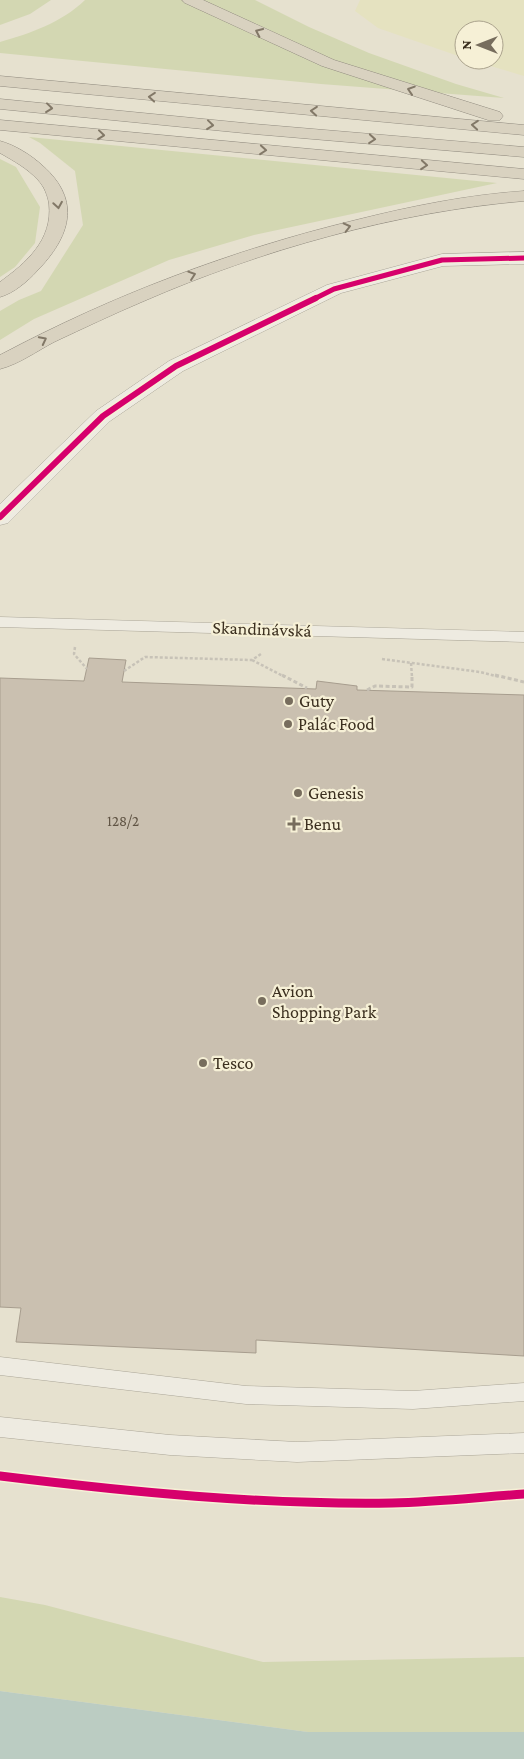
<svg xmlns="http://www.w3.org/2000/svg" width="524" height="1759" viewBox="0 0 524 1759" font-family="'Crimson Pro',serif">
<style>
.farmland{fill:#e5e2c0}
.green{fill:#d3d7b2}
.water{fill:#bbccc2}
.building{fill:#cac0b0;stroke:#a79d8e}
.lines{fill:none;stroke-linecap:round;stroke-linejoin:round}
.lane-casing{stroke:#aba698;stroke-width:1}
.street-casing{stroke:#aba698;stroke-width:1}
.highway-casing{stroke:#918b7f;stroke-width:1}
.path-far1{stroke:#c7c2b7;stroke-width:2.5;stroke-dasharray:3 2;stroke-linecap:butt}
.path{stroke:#c7c2b7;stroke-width:3;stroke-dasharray:4 2.5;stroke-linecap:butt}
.lane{fill:#eeebe1;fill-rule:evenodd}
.street{fill:#eeebe1;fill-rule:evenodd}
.highway{fill:#d9d2c0;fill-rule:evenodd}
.cycleway-far2-casing{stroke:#f6f0d6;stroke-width:7}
.cycleway-far1-casing{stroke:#f6f0d6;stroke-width:9}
.cycleway-casing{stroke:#f6f0d6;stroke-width:12}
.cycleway-far2{stroke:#d6006c;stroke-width:5}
.cycleway-far1{stroke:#d6006c;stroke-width:6}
.cycleway{stroke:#d6006c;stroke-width:9}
.oneway{stroke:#827867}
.poi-dot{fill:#776d5d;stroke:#f6f0d6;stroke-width:2}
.labels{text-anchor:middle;stroke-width:4.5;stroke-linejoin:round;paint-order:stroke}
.number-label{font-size:15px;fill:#5f5343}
.street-label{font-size:18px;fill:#3b2f1f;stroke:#f6f0d6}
.poi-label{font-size:18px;fill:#3b2f1f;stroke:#f6f0d6;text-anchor:start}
</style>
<rect width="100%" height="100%" fill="#e6e1cf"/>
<!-- farmland -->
<path class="farmland" d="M360,0H524V76L470,60H494V30H464V58L378,28L355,11Z"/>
<!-- green -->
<g class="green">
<path d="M0,0H51L30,14L0,25Z"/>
<path d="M85,0H255L309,27L369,53L456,84L504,98L321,84L0,53V42C31,33 61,23 85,0Z"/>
<path d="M29,137L497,183L254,235L169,260L34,319L0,340V311L19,300L41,291L83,225L75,171L40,143Z"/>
<path d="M0,159L16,167L40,207L35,243L15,267L0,277Z"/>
<path d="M0,1597L45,1605L263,1662L524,1657V1732H308L0,1691Z"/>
</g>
<!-- water -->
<path class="water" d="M0,1691L308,1732H524V1759H0Z"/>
<!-- building -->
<path class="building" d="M89,658L126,660L122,682L316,689L317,681L357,686V690L524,695V1356L256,1340V1353L16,1342L21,1308L0,1307V678L84,681Z"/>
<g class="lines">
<!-- lane casing -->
<g class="lane-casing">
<g id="lane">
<path d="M0,617L524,632V642L0,627Z"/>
<path d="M0,1357L246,1386L413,1391L524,1383V1401L413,1409L246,1404L0,1375Z"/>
<path d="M0,1417L170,1435L297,1442L524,1433V1453L297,1462L170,1455L0,1437Z"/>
</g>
</g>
<!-- street casing -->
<g class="street-casing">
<path id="street" d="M524,252V264L443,266L341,293L183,371L110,421L8,523L0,525V504L96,411L169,361L327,285L442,254Z"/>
</g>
<!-- highway casing -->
<g class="highway-casing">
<g id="highway">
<path d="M182,0H203L334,60L500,112L503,116L500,120H488L322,66L185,3Z"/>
<path d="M0,76L524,125V135L0,86Z"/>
<path d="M0,99L254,124L524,147V157L254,134L0,109Z"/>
<path d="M0,120L524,169V179L0,130Z"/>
<path d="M0,141C15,145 31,155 43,166C82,201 70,237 37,271C28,281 14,293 0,297V282C26,263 53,240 49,204C48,196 44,186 38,180C27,168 14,161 0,153Z"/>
<path d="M524,191V201C396,212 261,250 144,301C113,314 84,328 54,342C37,351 19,364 0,369V355C113,295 232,250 356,220C412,206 467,195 524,191Z"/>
</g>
</g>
<!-- path-far1 -->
<g class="path-far1">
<path d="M75,647L74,654L87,669"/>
<path d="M382,659L480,672L500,677"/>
<path d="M252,660L285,677"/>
<path d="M411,663L412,677"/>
<path d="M124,671L145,657L252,660L261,654"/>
</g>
<!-- path -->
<g class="path">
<path d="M282,675L307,688"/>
<path d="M495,675L524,682"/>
<path d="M367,690L375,686L412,687V675"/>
</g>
<!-- lane -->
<use href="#lane" class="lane"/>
<!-- street -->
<use href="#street" class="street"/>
<!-- highway -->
<use href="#highway" class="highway"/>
<!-- cycleway-far2 casing -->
<g class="cycleway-far2-casing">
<path id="cycleway-far2" d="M314,299L334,289L442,260L524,258"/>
</g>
<!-- cycleway-far1 casing -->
<g class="cycleway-far1-casing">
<path id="cycleway-far1" d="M0,517L103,416L176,366L316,298"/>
</g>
<!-- cycleway casing -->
<g class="cycleway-casing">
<path id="cycleway" d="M0,1476C130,1492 261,1505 392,1503C436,1502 480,1497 524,1494"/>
</g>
<!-- cycleway-far2 -->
<use href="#cycleway-far2" class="cycleway-far2"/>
<!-- cycleway-far1 -->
<use href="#cycleway-far1" class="cycleway-far1"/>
<!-- cycleway -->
<use href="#cycleway" class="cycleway"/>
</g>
<!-- one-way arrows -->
<defs><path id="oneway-chevron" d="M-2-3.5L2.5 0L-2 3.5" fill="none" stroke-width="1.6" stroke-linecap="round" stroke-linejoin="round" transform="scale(1.25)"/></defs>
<g class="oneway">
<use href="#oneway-chevron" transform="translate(259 32) rotate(-155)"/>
<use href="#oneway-chevron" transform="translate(411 90) rotate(-162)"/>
<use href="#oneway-chevron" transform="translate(152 97) rotate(-175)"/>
<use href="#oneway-chevron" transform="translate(49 108) rotate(6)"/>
<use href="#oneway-chevron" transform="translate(314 111) rotate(-175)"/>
<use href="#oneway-chevron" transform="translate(210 125) rotate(6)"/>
<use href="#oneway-chevron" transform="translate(475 125) rotate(-175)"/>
<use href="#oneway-chevron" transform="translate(101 135) rotate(6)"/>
<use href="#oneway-chevron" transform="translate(372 139) rotate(5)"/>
<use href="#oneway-chevron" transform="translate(263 150) rotate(5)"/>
<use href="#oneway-chevron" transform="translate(424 165) rotate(5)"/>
<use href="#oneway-chevron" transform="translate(58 205) rotate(81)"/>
<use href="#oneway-chevron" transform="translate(347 227) rotate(-14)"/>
<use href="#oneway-chevron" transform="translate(192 275) rotate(-19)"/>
<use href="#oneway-chevron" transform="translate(43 340) rotate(-27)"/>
</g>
<!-- markers -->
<g class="poi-dot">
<circle cx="289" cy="701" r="5"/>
<circle cx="288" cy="724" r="5"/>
<circle cx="298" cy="793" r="5"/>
<path d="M291.5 816.5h5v5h5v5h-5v5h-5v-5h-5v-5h5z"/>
<circle cx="262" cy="1001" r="5"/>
<circle cx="203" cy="1063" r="5"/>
</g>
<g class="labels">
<!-- number labels -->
<g class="number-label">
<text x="123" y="826">128/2</text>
</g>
<!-- street labels -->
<g class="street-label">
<text transform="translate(262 629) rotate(2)" y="6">Skandinávská</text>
</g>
<!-- poi labels -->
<g class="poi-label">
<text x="299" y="707">Guty</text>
<text x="298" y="730">Palác Food</text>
<text x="308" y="799">Genesis</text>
<text x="304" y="830">Benu</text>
<text x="272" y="997">Avion<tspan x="272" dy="21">Shopping Park</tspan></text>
<text x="213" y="1069">Tesco</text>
</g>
</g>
<!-- north arrow -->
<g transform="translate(479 45) rotate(270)"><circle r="24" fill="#f6f0d6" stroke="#aba38d"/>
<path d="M0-4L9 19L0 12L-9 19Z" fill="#776d5d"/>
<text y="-8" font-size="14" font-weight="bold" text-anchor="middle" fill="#3b2f1f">N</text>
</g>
</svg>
